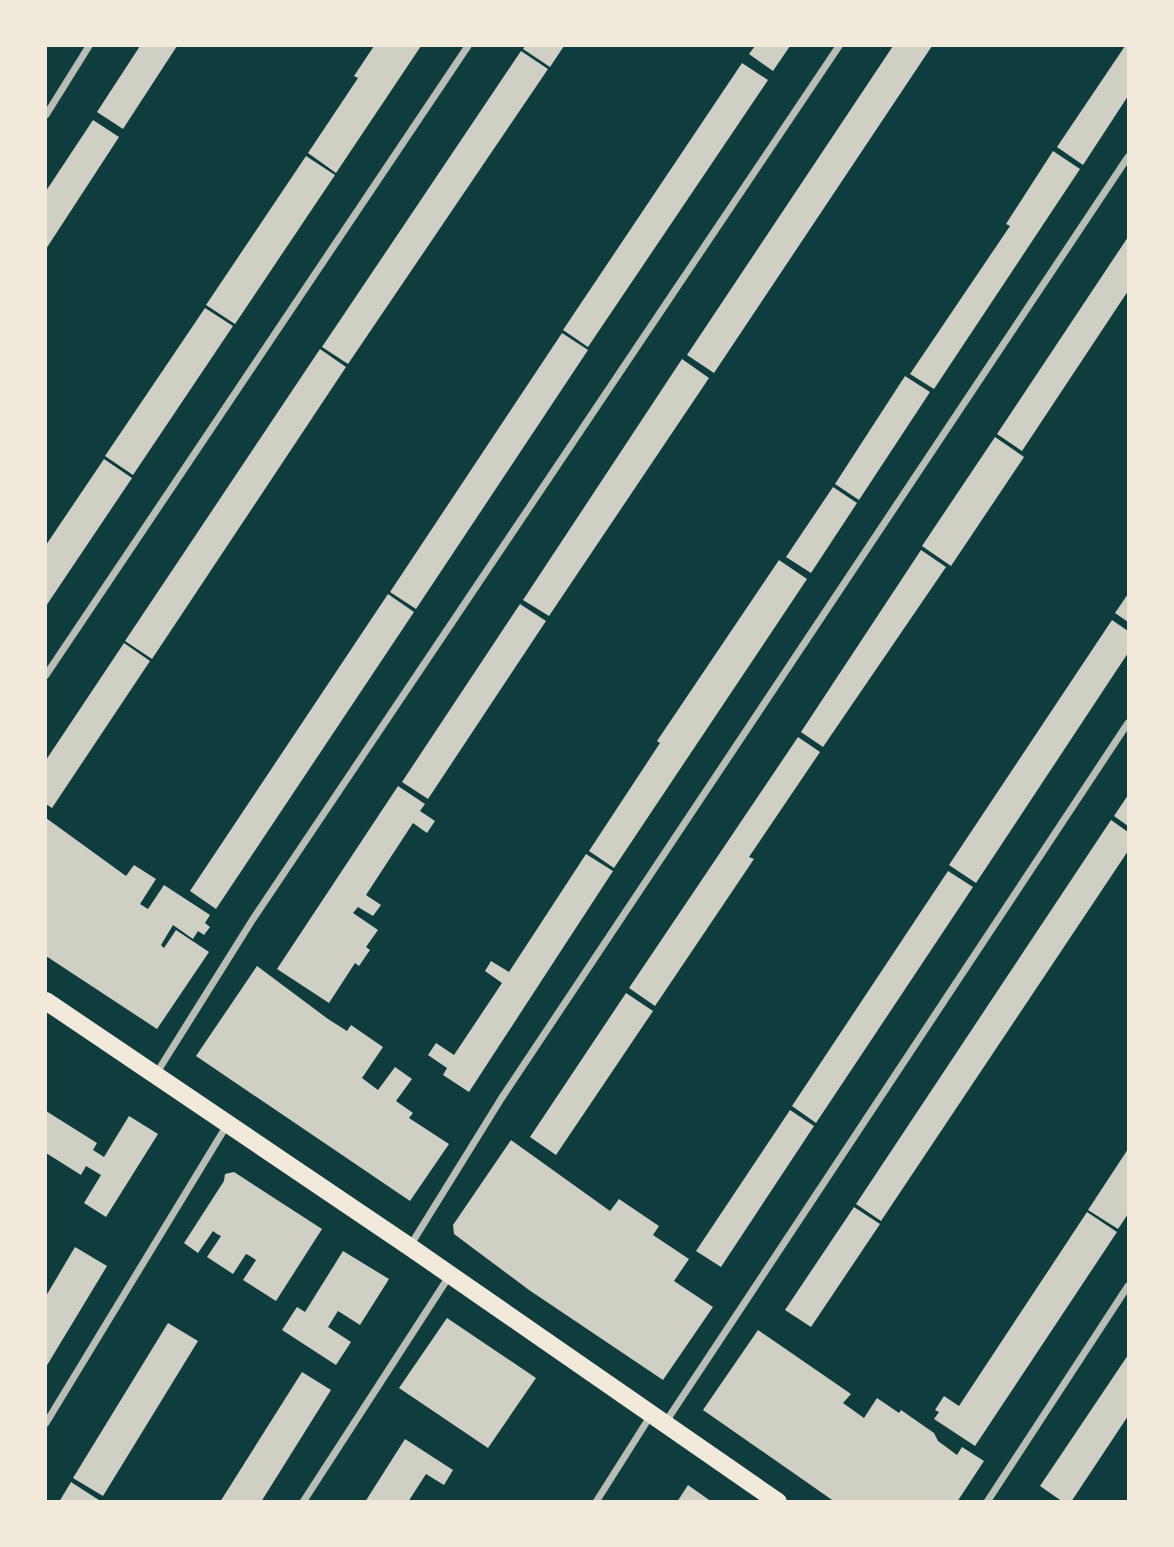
<svg xmlns="http://www.w3.org/2000/svg" width="1174" height="1547" viewBox="0 0 1174 1547" font-family="Cabin,sans-serif">
<style>
.building{fill:#cfcfc3}
.lines{fill:none;stroke-linecap:round;stroke-linejoin:round}
.minor{stroke:#b8beb3;stroke-width:7}
.primary{stroke:#f1e9da;stroke-width:18}
</style>
<rect width="100%" height="100%" fill="#0f3d3e"/>
<!-- building -->
<g class="building">
<path d="M140,46H177L123,129L97,112Z"/>
<path d="M374,46H421L336,173L308,153L358,78L354,76Z"/>
<path d="M525,46H564L550,67L523,49Z"/>
<path d="M755,46H790L773,71L749,54Z"/>
<path d="M893,46H932L714,373L687,355Z"/>
<path d="M1125,46H1128V96L1083,165L1057,147Z"/>
<path d="M521,51L548,69L348,364L322,347Z"/>
<path d="M742,63L768,80L588,347L563,330Z"/>
<path d="M93,120L119,137L46,249V191Z"/>
<path d="M1053,151L1080,169L934,389L910,374L1010,226L1006,224Z"/>
<path d="M306,156L335,175L235,324L206,305Z"/>
<path d="M1128,237V291L1022,451L997,434Z"/>
<path d="M205,308L233,326L133,475L105,456Z"/>
<path d="M562,333L588,350L416,609L390,592Z"/>
<path d="M320,349L346,367L152,659L125,641Z"/>
<path d="M682,359L709,378L549,616L523,600Z"/>
<path d="M905,376L930,392L859,500L835,484Z"/>
<path d="M995,437L1024,457L951,566L922,546Z"/>
<path d="M104,459L132,478L46,606V545Z"/>
<path d="M833,487L857,503L811,573L786,557Z"/>
<path d="M921,550L946,567L823,747L801,732Z"/>
<path d="M779,560L807,579L614,868L589,851L660,743L657,741Z"/>
<path d="M388,594L414,612L216,909L190,891Z"/>
<path d="M1128,594V622L1115,613Z"/>
<path d="M520,604L546,621L428,799L402,782Z"/>
<path d="M1112,620L1128,631V653L976,883L949,865Z"/>
<path d="M124,643L150,661L52,808L46,804V760Z"/>
<path d="M798,737L820,752L749,857L754,859L655,1006L629,988Z"/>
<path d="M398,786L425,804L420,811L435,821L427,833L413,823L366,895L381,905L373,916L358,907L353,913L378,930L366,947L370,950L359,966L355,963L329,1003L277,969Z"/>
<path d="M1128,795V826L1114,816Z"/>
<path d="M46,818L126,876L134,865L156,879L140,904L148,909L164,885L210,915L205,923L210,927L204,935L198,931L193,939L173,925L161,945L164,948L176,930L209,952L157,1029L46,956Z"/>
<path d="M1111,820L1128,832V851L881,1221L856,1204Z"/>
<path d="M586,854L613,871L469,1092L443,1075L447,1068L428,1055L436,1043L454,1055L502,983L485,971L491,961L509,972Z"/>
<path d="M948,871L973,887L816,1123L792,1106Z"/>
<path d="M257,966L328,1019L347,1031L351,1025L383,1047L362,1078L378,1090L395,1067L412,1079L396,1101L413,1113L409,1118L449,1144L410,1201L196,1056Z"/>
<path d="M626,993L653,1011L556,1155L530,1137Z"/>
<path d="M790,1110L814,1126L721,1267L696,1251Z"/>
<path d="M46,1111L97,1143L93,1150L104,1157L129,1116L158,1134L106,1217L84,1203L101,1175L86,1166L81,1175L46,1153Z"/>
<path d="M511,1140L610,1211L619,1199L659,1226L653,1235L689,1259L674,1281L713,1307L663,1380L529,1290L454,1234L453,1225Z"/>
<path d="M1128,1149V1214L1118,1229L1088,1210Z"/>
<path d="M234,1172L322,1229L276,1301L243,1280L256,1260L250,1256L246,1254L233,1274L207,1257L221,1236L217,1234L213,1231L198,1253L184,1243L224,1181L225,1174Z"/>
<path d="M854,1207L880,1224L811,1327L785,1310Z"/>
<path d="M1087,1212L1117,1232L975,1446L934,1419L939,1412L935,1410L944,1396L959,1406Z"/>
<path d="M75,1247L107,1266L46,1367V1296Z"/>
<path d="M343,1251L389,1279L360,1325L338,1311L328,1327L351,1342L336,1365L282,1330L297,1307L305,1312Z"/>
<path d="M447,1318L536,1378L488,1448L399,1388Z"/>
<path d="M168,1323L198,1341L103,1496L73,1478Z"/>
<path d="M758,1330L851,1394L843,1403L864,1418L877,1398L899,1413L901,1410L934,1433L938,1441L957,1455L962,1447L984,1461L957,1502H835L703,1410Z"/>
<path d="M1128,1355V1416L1071,1502H1063L1040,1486Z"/>
<path d="M302,1372L331,1390L261,1502H220Z"/>
<path d="M405,1439L453,1470L444,1485L426,1474L408,1502H365Z"/>
<path d="M71,1482L102,1502H59Z"/>
<path d="M688,1485L712,1502H677Z"/>
</g>
<g class="lines">
<!-- minor -->
<g class="minor">
<path d="M46,115L89,46"/>
<path d="M46,675L468,46"/>
<path d="M156,1074L253,919L839,46"/>
<path d="M410,1246L501,1099L1128,157"/>
<path d="M46,1423L227,1125"/>
<path d="M665,1423L1128,723"/>
<path d="M303,1502L450,1275"/>
<path d="M596,1502L651,1415"/>
<path d="M987,1502L1128,1286"/>
</g>
<!-- primary -->
<path class="primary" d="M46,1001L410,1247L778,1502"/>
</g>
<!-- border -->
<rect width="1174" height="1547" fill="none" stroke="#f1e9da" stroke-width="94"/>
</svg>
